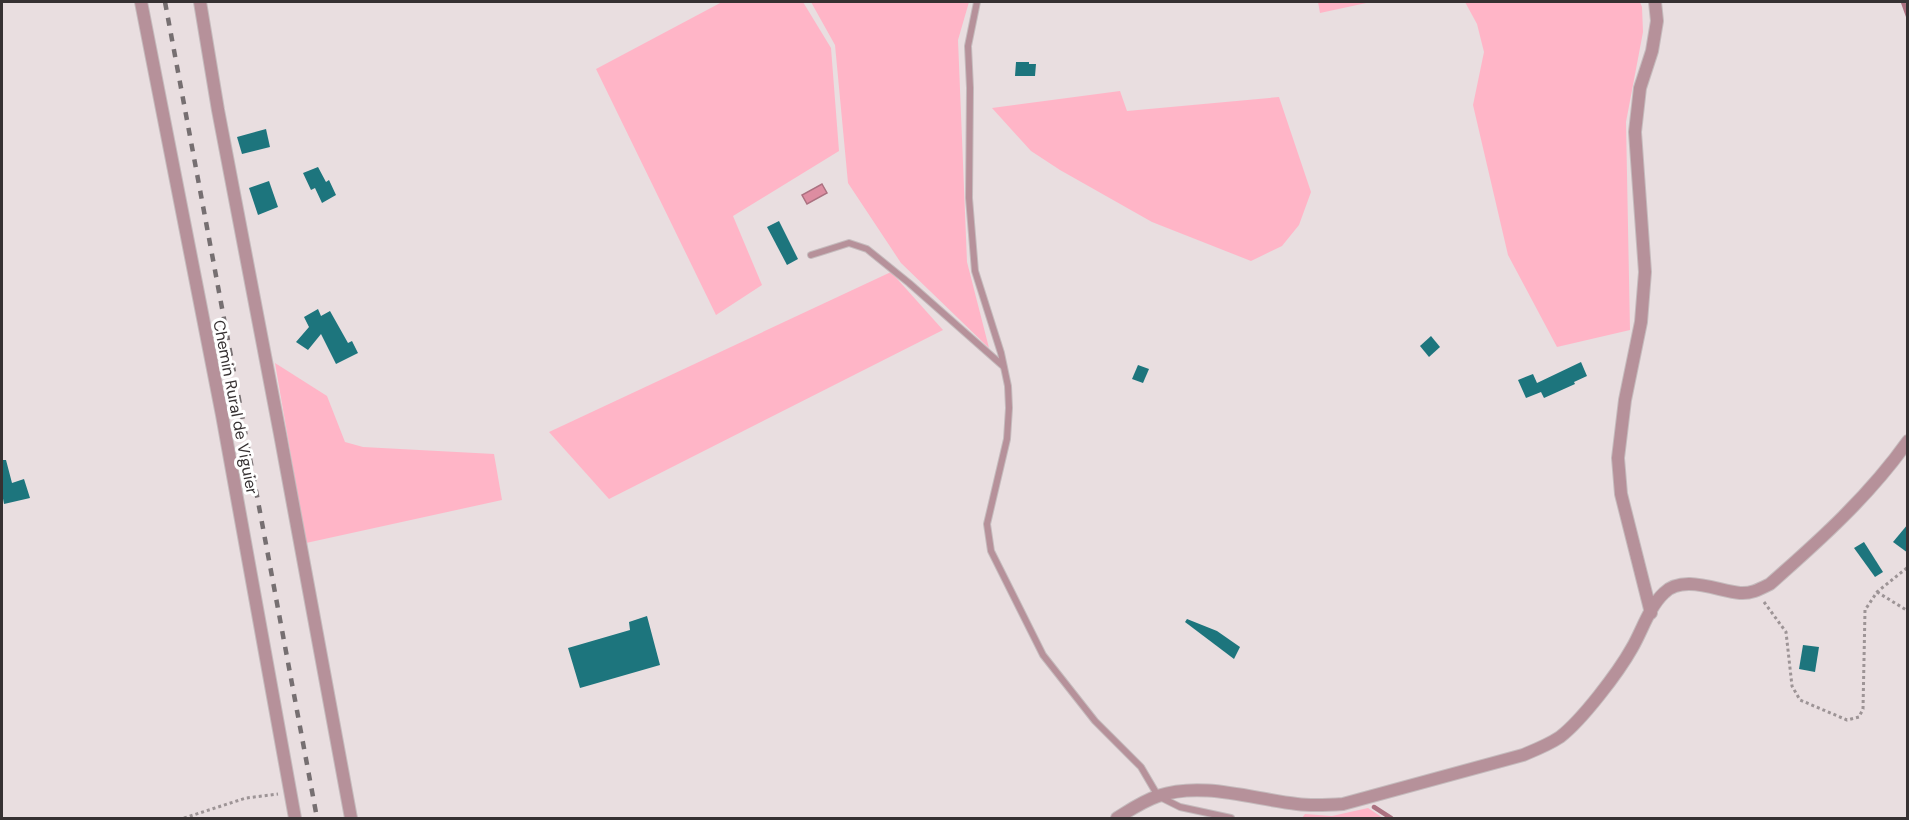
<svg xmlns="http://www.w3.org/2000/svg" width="1909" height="820" viewBox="0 0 1909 820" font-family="'DM Sans',sans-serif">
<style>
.green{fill:#ffb5c7}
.water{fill:#dd8da1;stroke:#ab7180;stroke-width:1.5}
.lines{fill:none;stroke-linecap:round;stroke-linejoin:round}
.stream{stroke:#ab7180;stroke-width:4.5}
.building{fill:#1d757d}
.service-casing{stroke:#c5bbbd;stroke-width:8}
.minor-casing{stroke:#c5bbbd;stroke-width:14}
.path{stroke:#9d9496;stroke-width:3;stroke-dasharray:3 3;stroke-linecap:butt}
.service{stroke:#b6919a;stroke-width:6}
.minor{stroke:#b6919a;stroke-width:12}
.rail{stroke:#766f71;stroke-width:4.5;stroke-dasharray:8 8;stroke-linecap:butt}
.labels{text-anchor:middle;stroke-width:6;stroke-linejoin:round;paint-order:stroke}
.street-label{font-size:16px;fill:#363132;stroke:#fff}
</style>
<rect width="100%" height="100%" fill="#e9dee0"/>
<!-- green -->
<g class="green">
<path d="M722,2H803L831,48L839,151L733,216L762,285L716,315L596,69Z"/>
<path d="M811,2H969L958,40L967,262L989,348L901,263L848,183L835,45Z"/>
<path d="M1318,2H1371L1320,13Z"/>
<path d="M1465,2H1640L1642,7L1643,32L1626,122L1630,330L1557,347L1508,255L1473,105L1484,52L1477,24Z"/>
<path d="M1120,91L1127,111L1279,97L1311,192L1299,225L1282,246L1251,261L1152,222L1060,170L1031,151L992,108Z"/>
<path d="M891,272L943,330L609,499L549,432Z"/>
<path d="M275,363L327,396L345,442L363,447L494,454L502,500L306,543Z"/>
<path d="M1368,808L1383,818H1302L1305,814L1332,816Z"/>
</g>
<!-- water -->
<path class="water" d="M822,184L827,193L807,204L802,195Z"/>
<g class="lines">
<!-- stream -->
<g class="stream">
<path d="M1903,2L1908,16"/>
<path d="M1374,807L1391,818"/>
</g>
</g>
<!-- building -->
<g class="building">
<path d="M1016,62H1029V64H1036L1035,76H1015Z"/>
<path d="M266,129L270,147L242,154L237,137Z"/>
<path d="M318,167L326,182L329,180L336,195L322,203L315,188L311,190L303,173Z"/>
<path d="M269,181L278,207L258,215L249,188Z"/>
<path d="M779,221L798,259L787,265L767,227Z"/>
<path d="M318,309L321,316L330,311L348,343L352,341L358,353L336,364L321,334L308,350L296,342L309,327L304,317Z"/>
<path d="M1431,336L1440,347L1429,357L1420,346Z"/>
<path d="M1581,362L1587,376L1574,382L1575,384L1544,398L1541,392L1526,398L1518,380L1533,374L1537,383Z"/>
<path d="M1138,365L1149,369L1143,383L1132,379Z"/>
<path d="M2,460H6L12,483L24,479L30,498L4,504L2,493Z"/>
<path d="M1908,524V553L1893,542Z"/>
<path d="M1864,542L1883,572L1875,577L1854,548Z"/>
<path d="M647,616L660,665L580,688L568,648L630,630L629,622Z"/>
<path d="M1187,619L1217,631L1240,647L1234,659L1185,622Z"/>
<path d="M1803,645L1819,647L1815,672L1799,669Z"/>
</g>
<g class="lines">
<!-- service casing -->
<g class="service-casing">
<g id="service">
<path d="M977,2L968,46L970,88L969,198L975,271L1001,353L1008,386L1009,408L1007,439L987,524L991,551L1043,655L1095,721L1141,767L1158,796L1180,807L1231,818"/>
<path d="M811,255L849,243L867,249L909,283L1003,366"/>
</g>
</g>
<!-- minor casing -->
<g class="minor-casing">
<g id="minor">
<path d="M141,2L222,415L295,818"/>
<path d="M200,2L218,110L280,434L351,818"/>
<path d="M1651,613L1621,494L1618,458L1625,400L1641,322L1645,272L1635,132L1640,88L1652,51L1657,21L1655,2"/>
<path d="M1117,818C1130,810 1143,801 1158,796C1202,781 1252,799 1297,804C1312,806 1328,805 1343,804L1523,755C1535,750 1548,745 1560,737C1582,720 1618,673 1632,648C1642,631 1649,607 1664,593C1683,574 1718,591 1740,593C1751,594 1760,589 1770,584C1820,540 1869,496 1908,441"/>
</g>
</g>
<!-- path -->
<g class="path">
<path d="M1877,592L1908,611"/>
<path d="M1764,602L1786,632L1792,686L1800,700L1847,720L1859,717L1863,709L1865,610L1877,592L1908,567"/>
<path d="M184,818L246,798L278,794"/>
</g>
<!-- service -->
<use href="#service" class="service"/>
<!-- minor -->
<use href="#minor" class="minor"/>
<!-- rail -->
<path class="rail" d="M165,2L317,818"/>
</g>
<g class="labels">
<!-- street labels -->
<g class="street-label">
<text transform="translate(236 407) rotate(79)" y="6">Chemin Rural de Viguier</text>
</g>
</g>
<!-- border -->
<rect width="1909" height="820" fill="none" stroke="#363132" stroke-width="6"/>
</svg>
